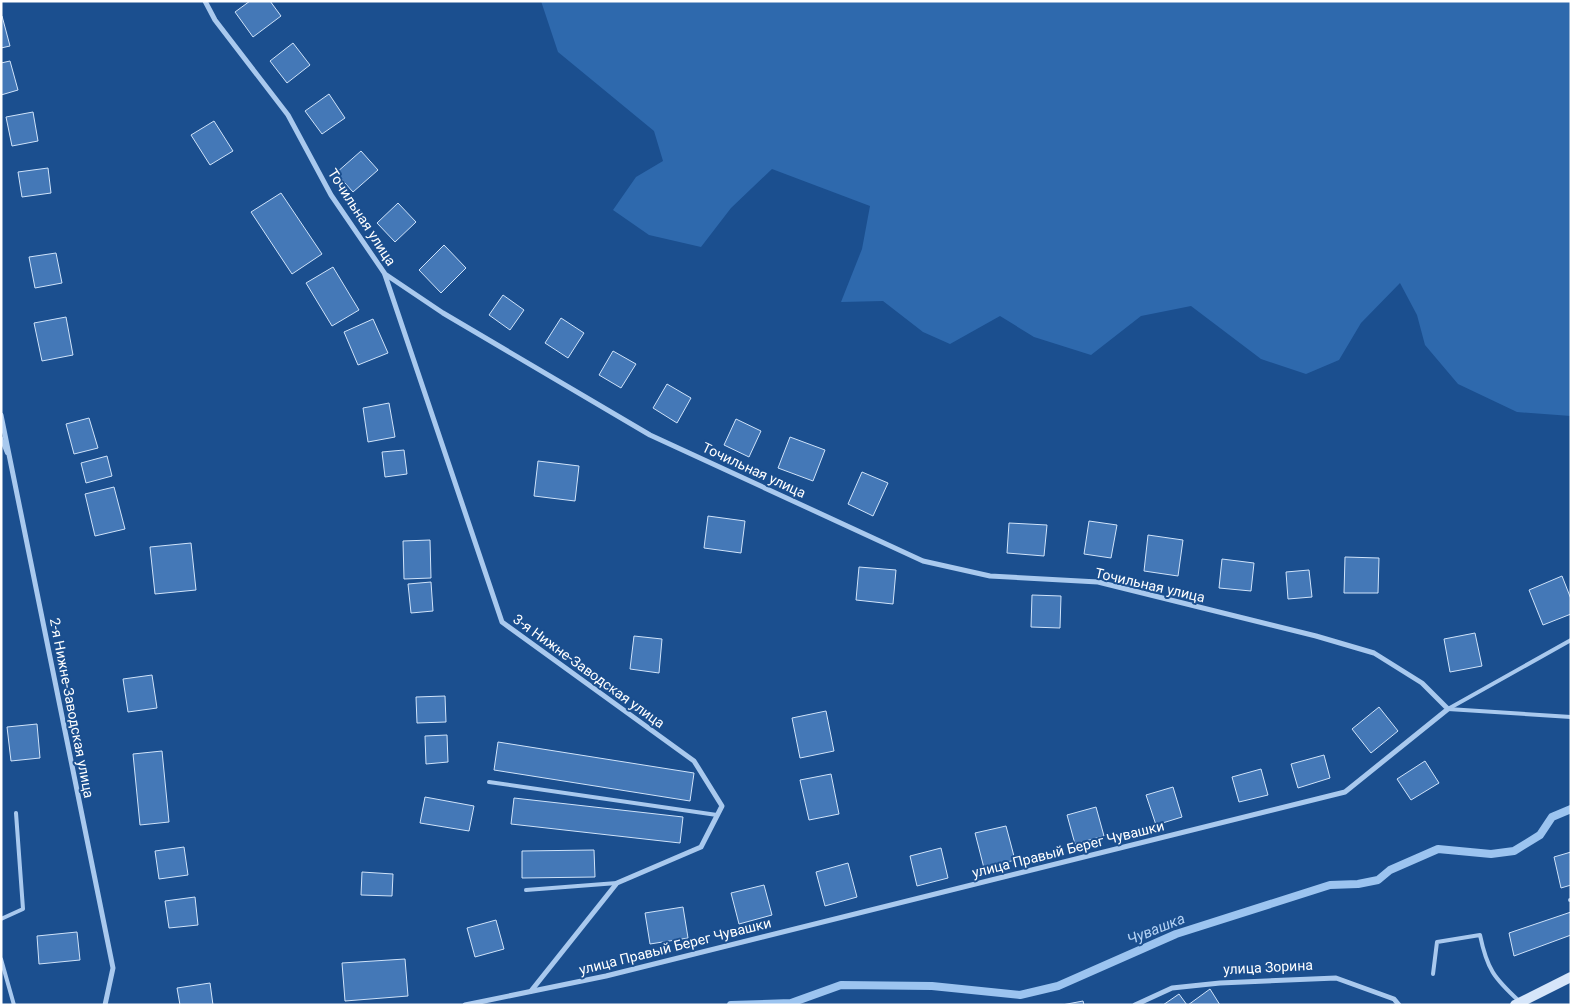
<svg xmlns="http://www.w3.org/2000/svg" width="1572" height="1006" viewBox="0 0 1572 1006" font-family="Roboto,sans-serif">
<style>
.green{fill:#2e69ad}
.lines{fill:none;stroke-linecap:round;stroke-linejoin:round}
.stream{stroke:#9cc4f0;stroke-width:8}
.building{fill:#4478b7;stroke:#cfe3fa}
.lane{stroke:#a9c9ee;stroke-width:4}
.street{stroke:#a9c9ee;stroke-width:5}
.secondary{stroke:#d6e6fa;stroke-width:10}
.labels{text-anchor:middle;stroke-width:4;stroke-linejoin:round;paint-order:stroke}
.street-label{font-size:14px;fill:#fff;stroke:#1b4f8f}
.water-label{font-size:15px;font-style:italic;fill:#b5d3f5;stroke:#1b4f8f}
</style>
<rect width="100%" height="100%" fill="#1b4f8f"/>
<!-- green -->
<path class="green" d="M541,1H1571V416L1517,412L1458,384L1425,345L1417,315L1400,283L1361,323L1339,360L1306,374L1261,359L1191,306L1141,316L1091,355L1034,337L1000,316L950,344L923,332L883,301L841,302L862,249L870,206L772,169L731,208L701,247L649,235L613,210L636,177L663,161L654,131L558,52Z"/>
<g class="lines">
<!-- stream -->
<path class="stream" d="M731,1005L791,1003L841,985L932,986L1020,995L1058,986L1176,934L1330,885L1358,884L1378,880L1390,870L1438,849L1491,854L1514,851L1540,835L1552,817L1571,809"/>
</g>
<!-- building -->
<g class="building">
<path d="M250,1H270L281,16L253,37L235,12Z"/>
<path d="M2,16L10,46L1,48V17Z"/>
<path d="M293,43L310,65L287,83L270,61Z"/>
<path d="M10,61L18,90L1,95V63Z"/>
<path d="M329,94L345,118L322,134L305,111Z"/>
<path d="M33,112L38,141L12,146L6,117Z"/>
<path d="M214,121L233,151L210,165L191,135Z"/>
<path d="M361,151L378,170L353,192L336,173Z"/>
<path d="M48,168L51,193L22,197L18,172Z"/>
<path d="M281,193L322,254L292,274L251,212Z"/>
<path d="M398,203L416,222L395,242L377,223Z"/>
<path d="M444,245L466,268L441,293L419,270Z"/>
<path d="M56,253L62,283L35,288L29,257Z"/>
<path d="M333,267L359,310L332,326L306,283Z"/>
<path d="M503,295L524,310L510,330L489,315Z"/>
<path d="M66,317L73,355L42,361L34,323Z"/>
<path d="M561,318L584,333L568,358L545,343Z"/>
<path d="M373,319L388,353L358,365L344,332Z"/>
<path d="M613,351L636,364L621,388L599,375Z"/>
<path d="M667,384L691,398L677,423L653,408Z"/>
<path d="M389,403L395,437L368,442L363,408Z"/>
<path d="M89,418L98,448L74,454L66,424Z"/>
<path d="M736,419L761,431L749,457L724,445Z"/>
<path d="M790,437L825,450L813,481L778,468Z"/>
<path d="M404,450L407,474L385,477L382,452Z"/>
<path d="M107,456L112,476L86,483L81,463Z"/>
<path d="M538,461L579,466L575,501L534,496Z"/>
<path d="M862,472L888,483L873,516L848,504Z"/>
<path d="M114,487L125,529L95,536L85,494Z"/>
<path d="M708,516L745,521L741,553L704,548Z"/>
<path d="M1089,521L1117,525L1111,558L1084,554Z"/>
<path d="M1009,523L1047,525L1044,556L1007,553Z"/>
<path d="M1148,535L1183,540L1178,576L1144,571Z"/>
<path d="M430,540L431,578L404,579L403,541Z"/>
<path d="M191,543L196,590L155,594L150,547Z"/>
<path d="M1345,557L1379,558L1378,593H1344Z"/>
<path d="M1222,559L1254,563L1251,591L1219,588Z"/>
<path d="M859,567L896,570L893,604L856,600Z"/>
<path d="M1309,570L1312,597L1288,599L1286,572Z"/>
<path d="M1562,576L1571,599V614L1543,625L1529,590Z"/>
<path d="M431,582L433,611L411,613L408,584Z"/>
<path d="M1032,595L1061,596L1060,628L1031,627Z"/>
<path d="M1475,633L1482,666L1450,672L1444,639Z"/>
<path d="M634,636L662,639L659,673L630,669Z"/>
<path d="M152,675L157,708L128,712L123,679Z"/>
<path d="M445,696L446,722L417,723L416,697Z"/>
<path d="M1379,707L1398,731L1371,753L1352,729Z"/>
<path d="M826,711L834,751L800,758L792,718Z"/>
<path d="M37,724L40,758L11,761L7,727Z"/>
<path d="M447,735L448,762L426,764L425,736Z"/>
<path d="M498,742L694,773L690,801L494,770Z"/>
<path d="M162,751L169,822L140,825L133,754Z"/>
<path d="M1324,755L1330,778L1298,788L1291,764Z"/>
<path d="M1425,761L1439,783L1411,800L1397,779Z"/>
<path d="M1261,769L1268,795L1239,802L1232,777Z"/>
<path d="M831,774L839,814L809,820L800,780Z"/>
<path d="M1173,787L1182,817L1156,825L1146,795Z"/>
<path d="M425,797L474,806L469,831L420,823Z"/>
<path d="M514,798L683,817L680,843L511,824Z"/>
<path d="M1096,807L1104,836L1075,844L1067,815Z"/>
<path d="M1006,826L1015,860L984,868L975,833Z"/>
<path d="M184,847L188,875L159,879L155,851Z"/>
<path d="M941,848L948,878L917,886L910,856Z"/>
<path d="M594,850L595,877L522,878V851Z"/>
<path d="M1571,852V885L1561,888L1554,857Z"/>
<path d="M848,863L857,897L825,906L816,872Z"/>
<path d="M362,872L393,874L392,896L361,895Z"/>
<path d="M764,885L772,915L739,924L731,893Z"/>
<path d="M195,897L198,925L169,928L165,901Z"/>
<path d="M683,907L688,938L650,944L645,913Z"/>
<path d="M1571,912V935L1514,956L1509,933Z"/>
<path d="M496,920L504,949L475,957L467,928Z"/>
<path d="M77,932L80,960L39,964L37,936Z"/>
<path d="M405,959L408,996L345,1001L342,963Z"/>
<path d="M210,983L213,1005H180L177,988Z"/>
<path d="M1210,989L1220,1005H1188Z"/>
<path d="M1179,994L1187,1005H1163Z"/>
<path d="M1083,1001L1084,1005H1062Z"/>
</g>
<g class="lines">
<!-- lane -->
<g class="lane">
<path d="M1,438L7,453"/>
<path d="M1448,709L1571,640"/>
<path d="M1448,709L1571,717"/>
<path d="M489,782L717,815"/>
<path d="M526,890L617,883"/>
<path d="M1570,900H1571"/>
<path d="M1,919L23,909L16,813"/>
<path d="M1,959L14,1005"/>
<path d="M1433,974L1437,942L1480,935C1487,969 1494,978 1519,1001"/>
</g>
<!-- street -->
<g class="street">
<path d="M205,1L215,20L288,115L331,195L385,274L443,313L650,435L923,561L990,576L1098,582L1316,636L1374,653L1422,683L1448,709L1345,792L606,976L465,1005"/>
<path d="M385,275L502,622L694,761L722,806L701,847L617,883L531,991"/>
<path d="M1,415L113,968L105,1005"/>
<path d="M1135,1005L1172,988L1220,983L1336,978L1394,999L1399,1005"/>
</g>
<!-- secondary -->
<path class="secondary" d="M1515,1005L1571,977"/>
</g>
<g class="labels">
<!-- street labels -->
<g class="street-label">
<text transform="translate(362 217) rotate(57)" y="5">Точильная улица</text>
<text transform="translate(754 470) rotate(25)" y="5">Точильная улица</text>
<text transform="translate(1150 585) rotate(13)" y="5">Точильная улица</text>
<text transform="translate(589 671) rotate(36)" y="5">3-я Нижне-Заводская улица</text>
<text transform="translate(72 708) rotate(79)" y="5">2-я Нижне-Заводская улица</text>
<text transform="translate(1068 849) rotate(-14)" y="5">улица Правый Берег Чувашки</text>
<text transform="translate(675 946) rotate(-14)" y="5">улица Правый Берег Чувашки</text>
<text transform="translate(1268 967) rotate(-3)" y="5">улица Зорина</text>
</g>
<!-- water labels -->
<g class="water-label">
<text transform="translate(1156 929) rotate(-22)" y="5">Чувашка</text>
</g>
</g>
<!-- border -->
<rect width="1572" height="1006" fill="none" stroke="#ffffff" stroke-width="5"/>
</svg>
